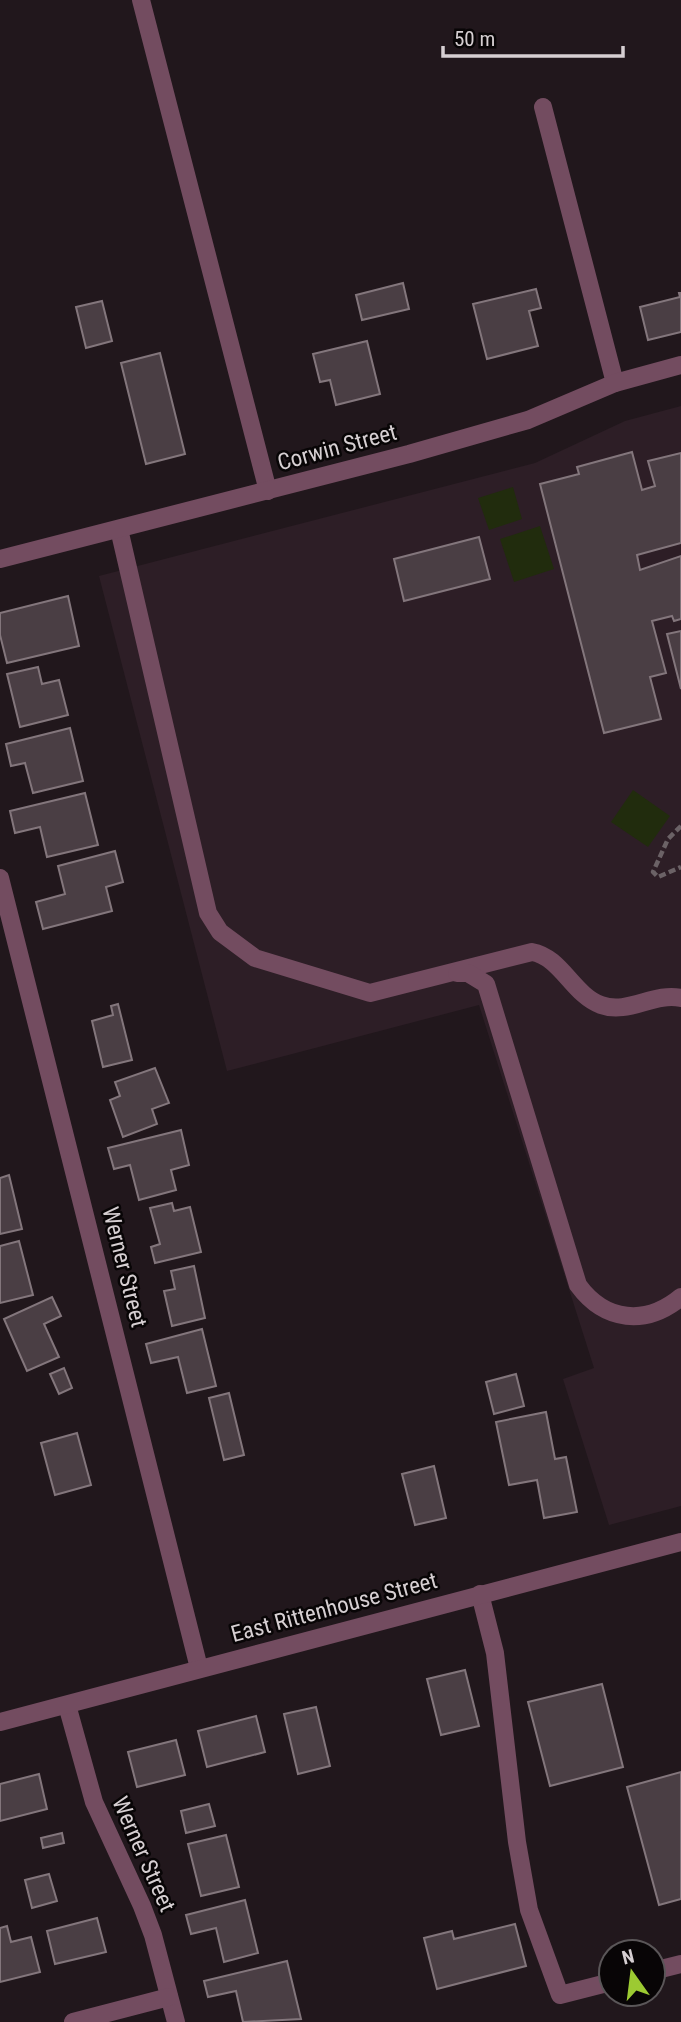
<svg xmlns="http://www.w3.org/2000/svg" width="681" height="2022" viewBox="0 0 681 2022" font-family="'Roboto Condensed',sans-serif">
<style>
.built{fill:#2d1e26}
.green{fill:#212c0d}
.building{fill:#4a3e44;stroke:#83767c;stroke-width:2}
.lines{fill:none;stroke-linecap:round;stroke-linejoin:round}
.path{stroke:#6b6266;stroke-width:4.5;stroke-dasharray:7 3.5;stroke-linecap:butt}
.minor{stroke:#734c60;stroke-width:18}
.labels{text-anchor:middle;stroke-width:5;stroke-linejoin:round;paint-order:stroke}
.street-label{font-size:23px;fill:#d6cfd2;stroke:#080506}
</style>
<rect width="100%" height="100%" fill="#21171c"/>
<!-- built -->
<path class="built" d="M681,406V1506L609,1525L563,1379L594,1368L479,1005L227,1071L99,576L535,463L625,421Z"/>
<!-- green -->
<g class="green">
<path d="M513,487L522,519L489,530L478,498Z"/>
<path d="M540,526L554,569L514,582L500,539Z"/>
<path d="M633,790L670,816L648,847L611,822Z"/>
</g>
<!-- building -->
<g class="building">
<path d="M403,283L409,309L362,320L356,295Z"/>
<path d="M536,289L541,308L529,311L538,346L487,359L473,304Z"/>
<path d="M679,293H681V332L648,340L640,307L680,297Z"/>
<path d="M102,301L112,341L86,348L76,307Z"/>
<path d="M367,341L380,394L336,405L330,380L320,382L313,354Z"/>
<path d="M160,353L185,454L146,464L121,363Z"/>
<path d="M632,452L642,490L655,486L648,461L681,453V543L637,555L640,570L681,556V619L674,621L672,616L652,621L666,673L650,677L661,719L604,733L540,484L579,474L577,467Z"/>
<path d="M479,537L490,579L404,601L394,559Z"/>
<path d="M68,596L79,646L7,663L0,635V613Z"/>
<path d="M681,631V689L667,634Z"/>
<path d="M38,667L42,684L59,680L68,715L20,727L7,674Z"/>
<path d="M70,728L83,781L33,793L25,763L11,766L6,744Z"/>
<path d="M85,793L98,845L47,857L40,827L15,833L10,811Z"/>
<path d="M115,851L123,882L106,887L112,911L43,929L36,902L65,894L58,866Z"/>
<path d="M118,1004L132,1060L103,1067L92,1021L113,1015L111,1006Z"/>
<path d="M155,1068L169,1103L152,1109L157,1124L123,1137L110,1100L120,1096L115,1082Z"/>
<path d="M181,1130L189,1165L171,1170L176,1190L139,1200L130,1165L114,1169L108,1148Z"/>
<path d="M9,1175L22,1229L0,1234V1178Z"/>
<path d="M172,1203L174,1211L190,1207L201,1252L155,1263L151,1247L160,1244L150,1208Z"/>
<path d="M19,1241L33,1295L0,1303V1246Z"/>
<path d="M194,1266L205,1318L172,1326L164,1291L175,1289L171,1271Z"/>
<path d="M52,1297L61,1316L44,1324L59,1357L27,1371L4,1319Z"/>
<path d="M202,1329L216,1386L187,1393L178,1357L151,1363L146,1344Z"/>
<path d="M64,1368L72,1388L59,1394L50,1374Z"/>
<path d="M516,1374L524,1406L494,1414L486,1382Z"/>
<path d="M229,1393L244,1455L224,1460L209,1398Z"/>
<path d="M546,1412L555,1459L566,1457L577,1512L544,1518L537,1480L509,1485L496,1422Z"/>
<path d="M77,1433L91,1485L55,1495L41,1443Z"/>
<path d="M434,1466L446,1518L415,1525L402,1474Z"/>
<path d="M465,1670L479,1726L441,1735L427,1679Z"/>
<path d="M602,1684L623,1767L550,1786L528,1702Z"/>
<path d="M316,1707L330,1766L298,1774L284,1714Z"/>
<path d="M256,1716L265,1752L207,1767L198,1731Z"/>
<path d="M176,1740L185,1775L137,1787L128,1752Z"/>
<path d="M681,1772V1899L659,1905L627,1787Z"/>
<path d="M39,1774L47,1809L0,1821V1784Z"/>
<path d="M209,1804L215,1826L186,1833L181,1811Z"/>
<path d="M62,1833L64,1843L43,1848L41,1838Z"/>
<path d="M226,1835L239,1887L201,1896L188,1844Z"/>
<path d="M49,1874L57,1901L32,1908L25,1880Z"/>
<path d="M245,1900L258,1953L224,1962L216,1928L191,1934L186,1915Z"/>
<path d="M97,1918L106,1952L55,1964L47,1931Z"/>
<path d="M515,1924L526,1966L437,1989L424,1938L452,1931L454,1939Z"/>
<path d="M7,1926L11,1942L31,1937L40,1972L0,1982V1928Z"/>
<path d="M287,1961L301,2019L243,2022L236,1991L208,1997L204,1981Z"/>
</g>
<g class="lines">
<!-- path -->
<path class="path" d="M681,826L668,839L653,872L658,877L681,867"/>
<!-- minor -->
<g class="minor">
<path d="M141,0L268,491"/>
<path d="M543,107L615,383"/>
<path d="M119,529L208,913L220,932L255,958L370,993L532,952C561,957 573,995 601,1005C628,1015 654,992 681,998"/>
<path d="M0,559L409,454L528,420L615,383L681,365"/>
<path d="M0,878L199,1668"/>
<path d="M457,973H468L486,984L578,1285C605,1322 646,1326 681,1297"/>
<path d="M480,1594L495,1653L517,1842L529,1910L560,1995L611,1982"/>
<path d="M67,1705L94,1802L142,1906L153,1935L176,2022"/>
<path d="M0,1722L681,1542"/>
<path d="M653,1971L681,1964"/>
<path d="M73,2022L169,1997"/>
</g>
</g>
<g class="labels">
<!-- street labels -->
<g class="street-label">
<text transform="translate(337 447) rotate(-15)" y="8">Corwin Street</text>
<text transform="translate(125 1267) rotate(76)" y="8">Werner Street</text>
<text transform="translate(334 1607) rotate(-15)" y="8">East Rittenhouse Street</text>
<text transform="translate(144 1854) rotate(66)" y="8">Werner Street</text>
</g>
</g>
<!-- north arrow -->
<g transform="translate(632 1973) rotate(346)"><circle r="33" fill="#080506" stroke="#5a5658" stroke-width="2"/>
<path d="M0-5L12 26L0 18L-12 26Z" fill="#9cca32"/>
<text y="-10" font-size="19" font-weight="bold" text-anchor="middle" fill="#d6cfd2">N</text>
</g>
<!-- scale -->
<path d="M443 46v10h180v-10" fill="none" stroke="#d6cfd2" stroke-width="3.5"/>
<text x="454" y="46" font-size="21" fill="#d6cfd2" stroke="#080506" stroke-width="5" paint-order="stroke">50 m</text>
</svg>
